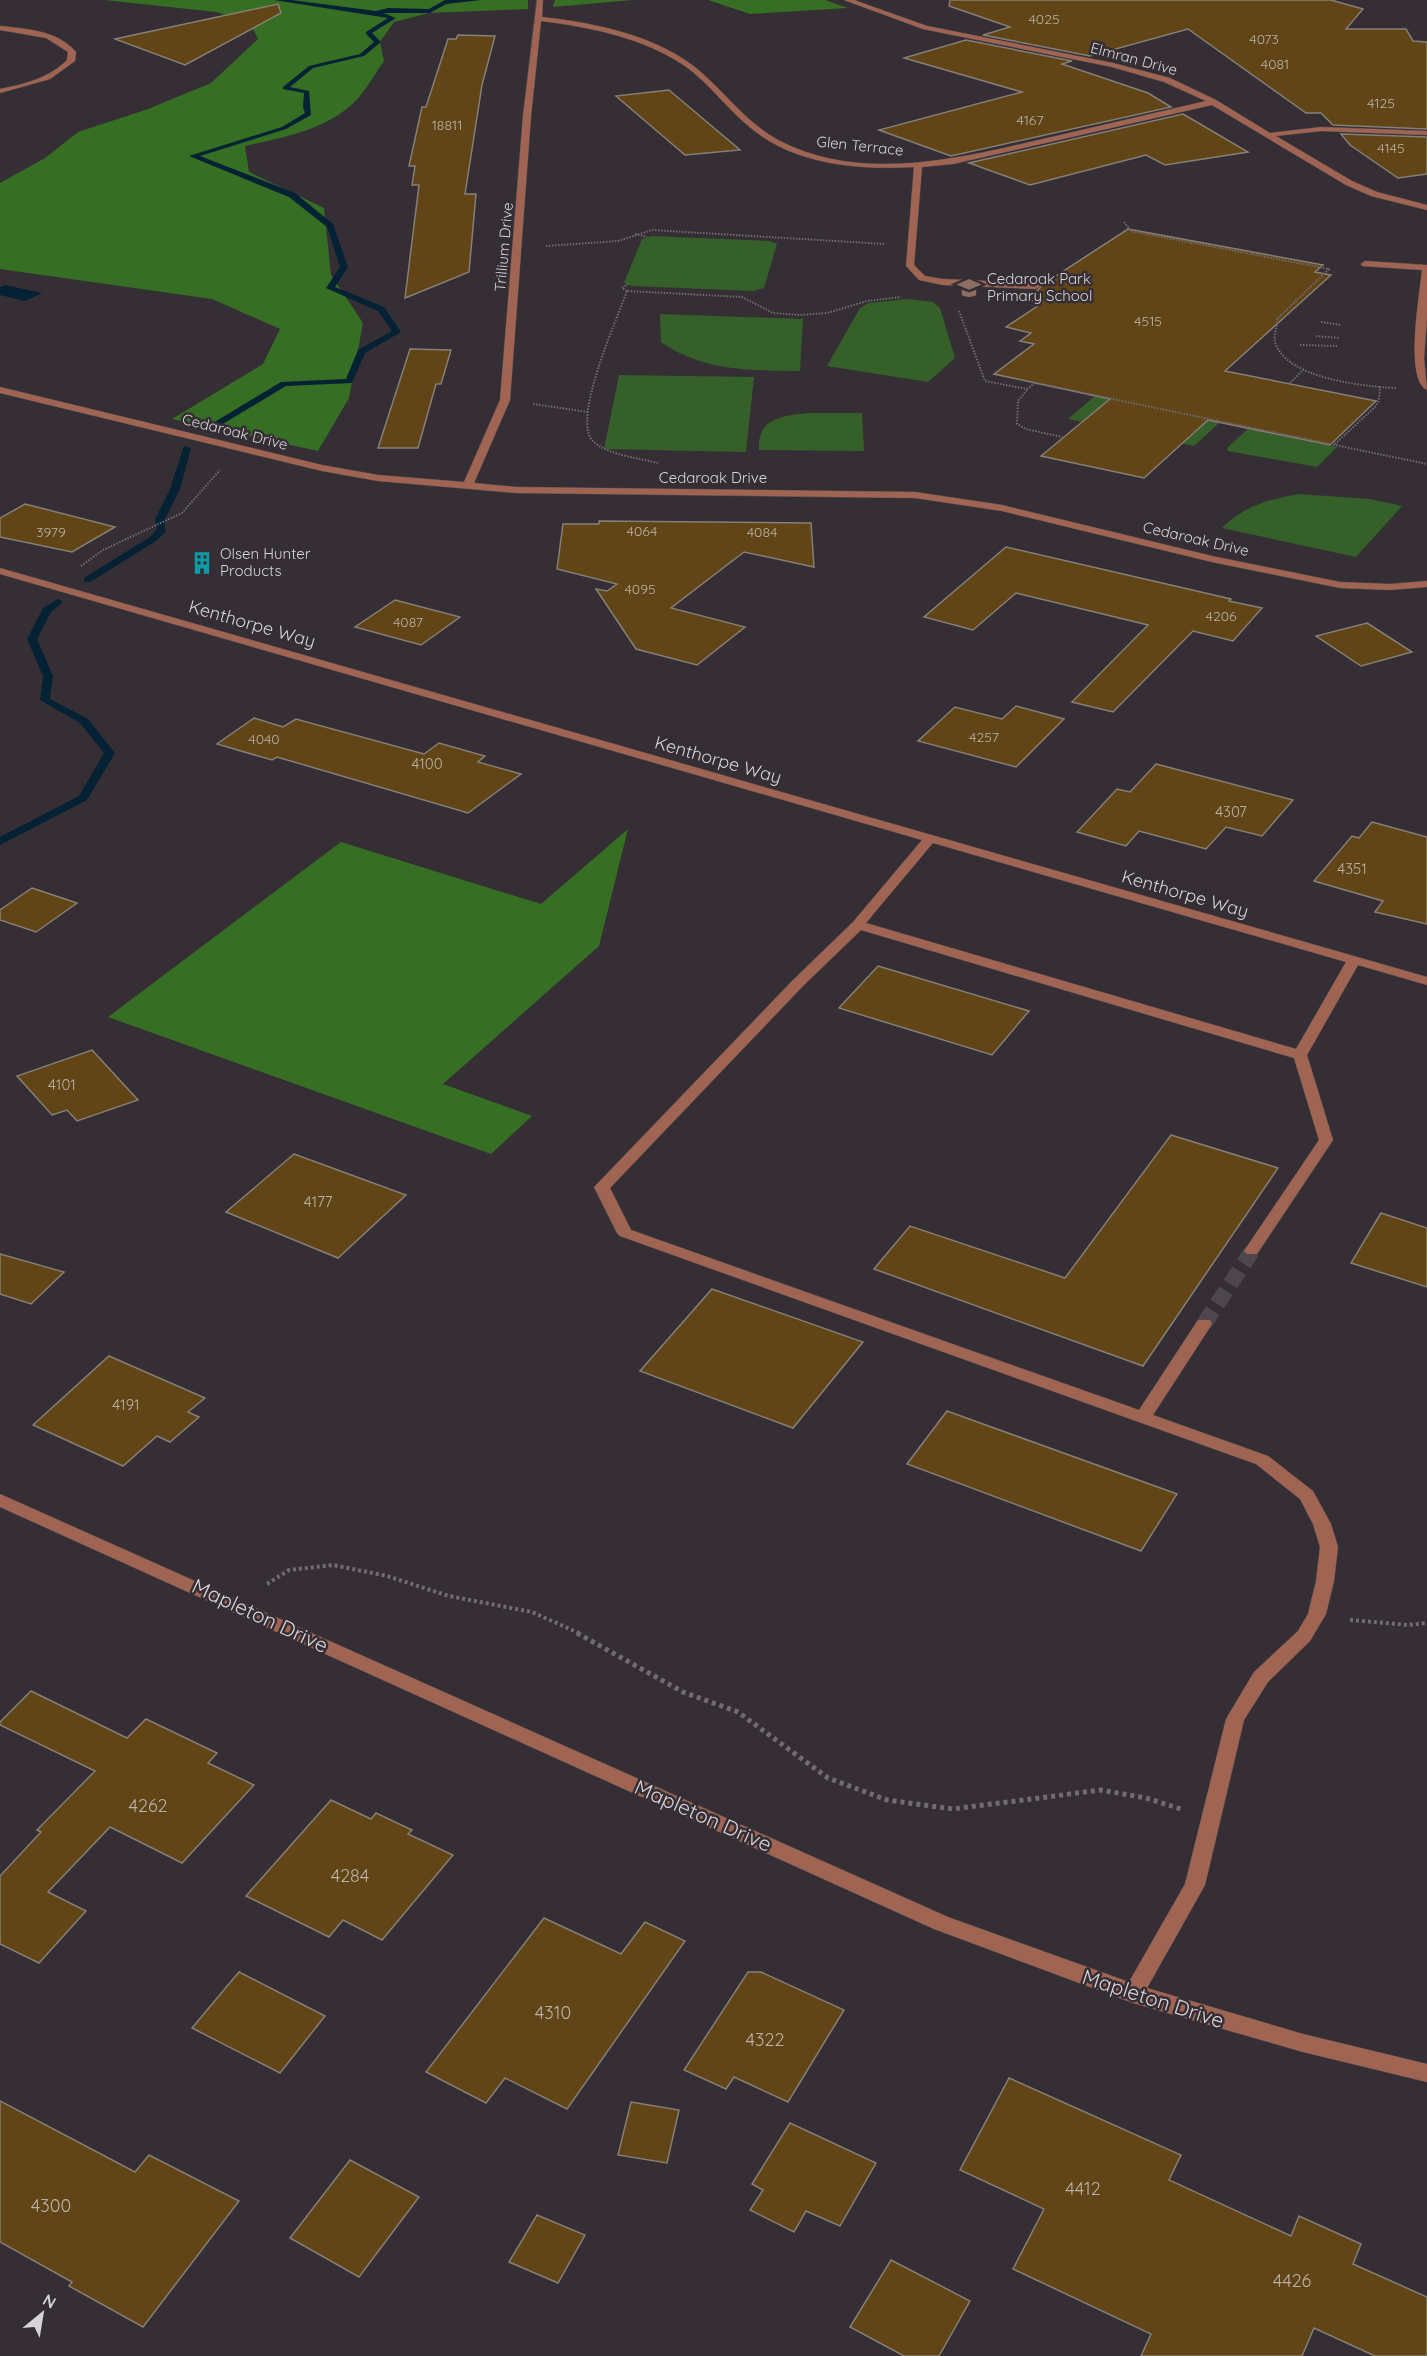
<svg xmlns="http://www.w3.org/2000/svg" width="1427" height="2356" viewBox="0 0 1427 2356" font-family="Quicksand,sans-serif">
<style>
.green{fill:#36602a}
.forest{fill:#366e24}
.water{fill:#042233}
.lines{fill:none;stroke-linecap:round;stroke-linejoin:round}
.stream{fill:#042233;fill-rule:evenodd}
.building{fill:#614516;stroke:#857f77;stroke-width:1.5}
.minor-tunnel{stroke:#4d474c;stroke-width:16;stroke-dasharray:16 8;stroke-linecap:butt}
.minor-casing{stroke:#524c51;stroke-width:1}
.path-far2{stroke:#726c71;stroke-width:2;stroke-dasharray:1.5 1.5;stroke-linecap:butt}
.path-far1{stroke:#726c71;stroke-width:4;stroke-dasharray:3 3;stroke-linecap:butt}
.path{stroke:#726c71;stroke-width:5;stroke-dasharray:4 4;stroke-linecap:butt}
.minor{fill:#9f6452;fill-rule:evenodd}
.labels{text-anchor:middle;stroke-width:5;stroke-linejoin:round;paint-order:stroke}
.far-number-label{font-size:14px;fill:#bab0a7}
.far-street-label{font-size:15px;fill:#d8d3d7;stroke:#352e34}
.far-poi-label{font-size:15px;fill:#d8d3d7;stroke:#352e34;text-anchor:start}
.number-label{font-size:15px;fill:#bab0a7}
.street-label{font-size:18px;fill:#d8d3d7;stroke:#352e34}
.near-number-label{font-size:18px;fill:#bab0a7}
.near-street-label{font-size:21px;fill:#d8d3d7;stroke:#352e34}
</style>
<rect width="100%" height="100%" fill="#352e34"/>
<!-- green -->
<g class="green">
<path d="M652,236L769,241L777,244L764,288L753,291L632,286L624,283L642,239Z"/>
<path d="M908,299L933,302L940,308L955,358L928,382L827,366L860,308L869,303Z"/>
<path d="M660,314L803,319L800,371C750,370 704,372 661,342Z"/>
<path d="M619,375L754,377L746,452L604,449Z"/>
<path d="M1095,396L1220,422L1194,446L1068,419Z"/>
<path d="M809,413H862L864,451L759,450C757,417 783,416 809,413Z"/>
<path d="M1248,429L1337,447L1317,467L1228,451L1227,448Z"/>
<path d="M1298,494L1370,499L1402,506L1356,557L1222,528C1244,506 1267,500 1298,494Z"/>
</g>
<!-- forest -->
<g class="forest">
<path d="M104,0H528V9L429,13L394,22L380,42L384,61C376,72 369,85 360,96C332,129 285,137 245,146L249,172L324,208L331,275L363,323L349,398L318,451L172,419L263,364L280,329L212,299L0,269V183L45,158L78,132L148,109L211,83L258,39L250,23L216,12Z"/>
<path d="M555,0H633L553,7Z"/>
<path d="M708,0H825L848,8L750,14Z"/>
<path d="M628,829L599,946L443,1084L532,1116L491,1154L108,1017L341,842L541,904Z"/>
</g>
<!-- water -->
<path class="water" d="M5,285L42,293L25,301L0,295V287Z"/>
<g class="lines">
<!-- stream -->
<g class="stream">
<path d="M274,0H291L376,11L388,8L429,9L445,0H481L446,4L430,13H383L396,18L372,33L381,42L364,56L313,68L290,87L309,91L311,115L286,129L200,156L295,193L333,224L348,267L335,287L384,307L401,332L365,353L352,383L286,386L211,431L208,430V426L281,382L346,379L358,350L392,331L378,311L326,288L340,267L327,227L289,197L189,156L282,127L305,113L303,107L304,93L283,89V87L309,66L360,54L374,42L366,34V32L388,18Z"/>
<path d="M184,446L191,448L180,489L165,519V532L156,541L90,582H84V578L150,537L157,529L155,519L170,489Z"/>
<path d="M58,599L63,602L51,612L37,639L53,676L50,699L88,719L115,753L87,800L0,845V837L79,796L104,753L80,723L40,700L43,676L27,639L43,608Z"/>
</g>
</g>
<!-- building -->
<g class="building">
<path d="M950,0H1331L1363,9L1346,29H1406L1413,41L1427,42V129L1333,125L1321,113H1306L1188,29L1090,56L983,35L1010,27L949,6Z"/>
<path d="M278,4L281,13L185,65L115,39Z"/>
<path d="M458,35L495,36L482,85L465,194H476L469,272L405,298L419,185H412L415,166H409L422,107H426L448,39H456Z"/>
<path d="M966,40L1072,61L1062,64L1148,93L1171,107L951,156L879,130L1022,92L904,58Z"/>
<path d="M669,90L740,150L685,155L616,96Z"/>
<path d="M1183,114L1248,152L1165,165L1146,155L1030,185L969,163Z"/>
<path d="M1341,134L1427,137V174L1398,178L1350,145Z"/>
<path d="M1128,229L1323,265L1315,272L1331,275L1225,371L1376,401L1330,445L1208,420L1144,478L1041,456L1110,399L994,374L1034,344L1020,341L1031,333L1006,327L1042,303L1020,298L1037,291L1042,285Z"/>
<path d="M410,349L451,350L441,384H436L418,448H378Z"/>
<path d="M25,504L115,527L72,552L0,537V518Z"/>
<path d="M599,521L811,523L814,567L744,552L671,608L745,627L697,665L636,649L596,589L607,591L617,584L557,569L563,524H599Z"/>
<path d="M1006,547L1231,599L1229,601L1262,608L1233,641L1193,631L1113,712L1072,702L1148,625L1016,593L973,630L924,617Z"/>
<path d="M395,600L460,617L421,645L355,627Z"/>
<path d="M1367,623L1412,652L1361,666L1316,636Z"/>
<path d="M1016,706L1064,719L1016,767L918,741L955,707L1002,719Z"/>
<path d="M254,718L283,727L296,719L424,754L439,743L485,756L478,762L521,774L468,813L277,757L272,760L217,744Z"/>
<path d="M1156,764L1293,800L1262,836L1226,827L1206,849L1139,831L1126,846L1077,832L1117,789L1130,792Z"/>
<path d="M1372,822L1427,837V924L1375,912L1383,901L1314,881L1352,836L1359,838Z"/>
<path d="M32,888L77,903L36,932L0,920V910Z"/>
<path d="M878,966L1029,1011L992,1055L839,1008Z"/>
<path d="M92,1050L138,1100L77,1121L67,1110L52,1115L17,1076Z"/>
<path d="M1171,1135L1278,1168L1143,1366L874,1269L910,1226L1065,1278Z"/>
<path d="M294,1154L406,1195L338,1258L226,1212Z"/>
<path d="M1381,1213L1427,1228V1287L1351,1263Z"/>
<path d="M0,1254L64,1272L31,1304L0,1294Z"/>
<path d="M712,1289L863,1342L793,1428L640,1371Z"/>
<path d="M109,1356L205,1398L188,1412L199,1417L170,1442L157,1436L123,1466L33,1425Z"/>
<path d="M947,1411L1177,1494L1141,1551L907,1464Z"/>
<path d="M31,1691L127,1738L146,1719L217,1753L208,1763L254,1785L182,1863L110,1827L48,1892L86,1911L39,1963L0,1944V1876L41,1832L37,1830L95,1771L0,1725V1722Z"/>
<path d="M331,1800L371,1819L376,1813L412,1830L408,1834L453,1855L382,1940L343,1920L329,1937L246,1896Z"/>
<path d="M544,1918L621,1954L645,1922L685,1941L567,2109L505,2078L486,2103L426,2072Z"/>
<path d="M239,1972L325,2016L280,2073L192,2028Z"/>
<path d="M748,1972H761L844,2010L788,2102L734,2077L726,2089L684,2070Z"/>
<path d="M1009,2078L1181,2155L1169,2180L1291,2236L1299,2216L1361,2244L1353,2264L1427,2297V2356H1375L1314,2328L1302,2356H1141L1151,2334L1013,2269L1044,2209L960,2170Z"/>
<path d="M0,2101L135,2172L149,2155L239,2201L143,2327L69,2286L72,2282L0,2242Z"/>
<path d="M631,2102L679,2110L667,2163L618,2155Z"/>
<path d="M790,2123L876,2163L840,2226L806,2211L794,2232L750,2210L763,2190L752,2184Z"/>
<path d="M350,2160L419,2197L359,2277L290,2238Z"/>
<path d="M537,2215L585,2235L558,2283L509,2262Z"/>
<path d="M891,2260L970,2301L939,2356H904L850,2327Z"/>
</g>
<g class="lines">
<!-- minor-tunnel -->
<path class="minor-tunnel" d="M1204,1324L1252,1251"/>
<!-- minor casing -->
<g class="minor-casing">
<g id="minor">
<path d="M537,0H543L542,17C596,23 660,36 702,73C728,96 749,125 780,141C866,185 968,156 1056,136C1106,124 1156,113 1206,101L1164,82L1112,67L923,29L844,0H854L927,26L1113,63L1170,78L1216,100L1270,133L1321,127L1427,131V135L1321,131L1276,136L1352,181L1377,192L1427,205V210L1371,196L1346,185L1212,105L953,164L922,167L914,265L925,276L943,279L1036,283L1040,286L1036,289L943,285L919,280L906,266L914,167C859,170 796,165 752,129C728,110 710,84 685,66C644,38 590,27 541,21L531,116L510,400L474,483L516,487L915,492L1002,505L1212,556L1340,582L1390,584L1427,581V587L1390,590L1340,588L1212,562L1002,511L915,498L516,493L378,481L322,471L0,393V387L322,465L378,475L464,482L500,400L523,116Z"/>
<path d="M0,26C27,29 57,30 76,52L75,61L50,79L0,93V89C25,84 49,78 67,60L68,52L46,38L0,30Z"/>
<path d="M1365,261L1427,265V319L1424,358L1427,390C1404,379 1420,293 1422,270L1362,266L1361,264Z"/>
<path d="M0,568L1427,977V985L1358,965L1307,1055L1333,1140L1257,1254H1247L1244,1251L1319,1140L1294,1058L861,930L803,986L610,1188L631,1230L1139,1410L1198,1320H1210L1212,1324L1153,1415L1268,1456L1313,1491L1331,1524L1338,1547L1334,1581L1326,1614L1310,1641L1268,1682L1244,1720L1205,1885L1147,1988L1303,2034L1427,2064V2082L1303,2052L1133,2003L934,1929L0,1507V1494L948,1917L1129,1982L1185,1884L1226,1719L1254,1672L1298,1631L1308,1614L1316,1581L1320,1547L1313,1524L1300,1499L1256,1464L620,1236L617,1233L594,1187L597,1184L793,980L853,922L922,840L0,574ZM933,843L1346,962L1296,1049L866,923Z"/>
</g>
</g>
<!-- path-far2 -->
<g class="path-far2">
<path d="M1124,222L1131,231L1329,269L1277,319C1278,327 1273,335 1275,342C1285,376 1351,384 1380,387"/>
<path d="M635,234L647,237"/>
<path d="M546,246L618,241L652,230L885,244"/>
<path d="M627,291L622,288L628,284"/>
<path d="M959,311L985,381L1027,389L1035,383L1427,464"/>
<path d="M1321,322L1341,325"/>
<path d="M1316,336L1339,338"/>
<path d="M1300,345L1337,346"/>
<path d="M1290,383L1304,369"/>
<path d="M1027,390L1018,401L1017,424L1026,429L1062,437"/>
<path d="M533,404L588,412"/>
<path d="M1335,444L1375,407L1379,400L1380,387L1396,388"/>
<path d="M658,463C639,458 607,455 593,441C571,420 618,317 627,291L742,297L773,313L800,315L827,313L867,301L901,297"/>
<path d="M81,566L103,550L182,513L220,470"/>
</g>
<!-- path-far1 -->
<g class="path-far1">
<path d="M267,1584L289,1570L333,1565L387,1576L449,1596L532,1612L581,1634"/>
<path d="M1350,1620L1408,1625L1427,1623"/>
</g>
<!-- path -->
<path class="path" d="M577,1633L683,1692L738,1712L828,1778L887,1800L953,1809L1101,1790L1146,1798L1181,1809"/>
<!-- minor -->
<use href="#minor" class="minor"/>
</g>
<!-- icons -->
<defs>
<g id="school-bare" transform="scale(1.8)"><path d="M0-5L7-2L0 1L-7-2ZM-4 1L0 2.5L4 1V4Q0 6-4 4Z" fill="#8d6e63" stroke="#352e34" stroke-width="2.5" paint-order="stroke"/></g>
<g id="building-bare" transform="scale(1.8)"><path d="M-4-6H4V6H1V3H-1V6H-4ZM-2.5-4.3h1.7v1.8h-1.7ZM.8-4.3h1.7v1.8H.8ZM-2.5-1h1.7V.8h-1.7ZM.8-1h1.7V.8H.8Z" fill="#0f9aa8" stroke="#352e34" stroke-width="2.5" paint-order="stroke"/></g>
</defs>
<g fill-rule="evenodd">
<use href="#school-bare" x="969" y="288"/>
<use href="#building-bare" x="202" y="563"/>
</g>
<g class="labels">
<!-- far-number labels -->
<g class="far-number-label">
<text x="1044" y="24">4025</text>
<text x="1264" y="44">4073</text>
<text x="1275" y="69">4081</text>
<text x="1381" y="108">4125</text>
<text x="1030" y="125">4167</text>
<text x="447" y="130">18811</text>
<text x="1391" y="153">4145</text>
<text x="1148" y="326">4515</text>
<text x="642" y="536">4064</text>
<text x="51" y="537">3979</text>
<text x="762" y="537">4084</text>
<text x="640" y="594">4095</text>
<text x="1221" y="621">4206</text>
<text x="408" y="627">4087</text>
<text x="984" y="742">4257</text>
<text x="264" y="744">4040</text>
</g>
<!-- far-street labels -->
<g class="far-street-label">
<text transform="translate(1134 59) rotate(15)" y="5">Elmran Drive</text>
<text transform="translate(860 146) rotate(6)" y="5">Glen Terrace</text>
<text transform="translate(504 247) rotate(-85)" y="5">Trillium Drive</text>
<text transform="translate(235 432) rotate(14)" y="5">Cedaroak Drive</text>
<text x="713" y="483">Cedaroak Drive</text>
<text transform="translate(1196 539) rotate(13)" y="5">Cedaroak Drive</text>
</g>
<!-- far-poi labels -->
<g class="far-poi-label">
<text x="987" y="284">Cedaroak Park<tspan x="987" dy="17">Primary School</tspan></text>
<text x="220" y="559">Olsen Hunter<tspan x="220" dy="17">Products</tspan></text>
</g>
<!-- number labels -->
<g class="number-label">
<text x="427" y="769">4100</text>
<text x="1231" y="817">4307</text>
<text x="1352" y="874">4351</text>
<text x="62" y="1090">4101</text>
<text x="318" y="1207">4177</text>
<text x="126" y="1410">4191</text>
</g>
<!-- street labels -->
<g class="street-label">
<text transform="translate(252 624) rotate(16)" y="6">Kenthorpe Way</text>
<text transform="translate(718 760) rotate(16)" y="6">Kenthorpe Way</text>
<text transform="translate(1185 894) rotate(16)" y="6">Kenthorpe Way</text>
</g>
<!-- near-number labels -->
<g class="near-number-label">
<text x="148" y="1812">4262</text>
<text x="350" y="1882">4284</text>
<text x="553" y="2019">4310</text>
<text x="765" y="2046">4322</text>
<text x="1083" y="2195">4412</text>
<text x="51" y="2212">4300</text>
<text x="1292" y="2287">4426</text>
</g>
<!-- near-street labels -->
<g class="near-street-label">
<text transform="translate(260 1616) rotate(25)" y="7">Mapleton Drive</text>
<text transform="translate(703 1816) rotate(24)" y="7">Mapleton Drive</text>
<text transform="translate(1153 1999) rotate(18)" y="7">Mapleton Drive</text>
</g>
</g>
<!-- north arrow -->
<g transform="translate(42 2314) rotate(30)" stroke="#352e34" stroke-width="4.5" paint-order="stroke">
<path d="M0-4.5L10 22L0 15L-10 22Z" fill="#d8d3d7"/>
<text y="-9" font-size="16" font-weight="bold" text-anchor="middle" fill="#d8d3d7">N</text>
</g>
</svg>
